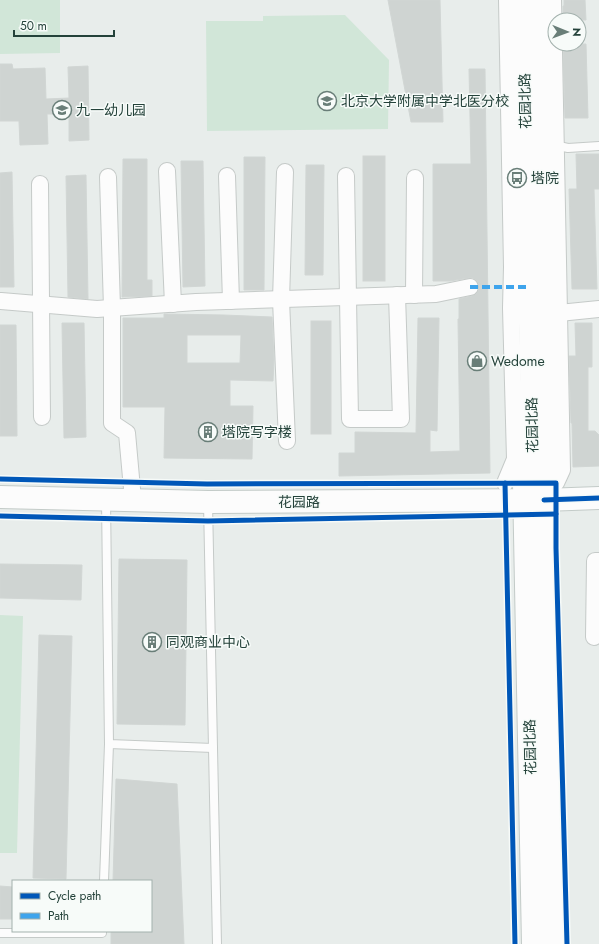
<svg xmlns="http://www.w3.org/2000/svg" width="599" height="944" viewBox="0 0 599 944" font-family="Jost,'Noto Sans SC',sans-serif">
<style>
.green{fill:#d1e6d8}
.building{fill:#cfd4d2;stroke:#d1d6d4;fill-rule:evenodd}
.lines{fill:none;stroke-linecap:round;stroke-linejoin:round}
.lane-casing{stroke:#c5cac8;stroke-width:10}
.street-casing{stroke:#c5cac8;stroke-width:18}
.secondary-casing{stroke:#c3cbc8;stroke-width:24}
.lane{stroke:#fcfcfc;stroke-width:8}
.street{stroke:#fcfcfc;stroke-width:16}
.secondary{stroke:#fcfcfc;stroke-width:22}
.quiet{stroke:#3ea4ec;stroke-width:4;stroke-dasharray:8 4;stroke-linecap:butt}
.cycleway-casing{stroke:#f7fbf9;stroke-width:8}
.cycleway{stroke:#0057b8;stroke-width:5}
.labels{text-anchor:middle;stroke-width:3;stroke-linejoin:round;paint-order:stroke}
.poi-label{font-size:14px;fill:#24423a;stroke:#f7fbf9;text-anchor:start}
.street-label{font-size:14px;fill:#24423a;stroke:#f7fbf9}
</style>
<rect width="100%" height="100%" fill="#e8edeb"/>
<!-- green -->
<g class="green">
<path d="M0,0H60V53L0,54Z"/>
<path d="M345,15L389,60L388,129L207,131L206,21H263V16Z"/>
<path d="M0,615L23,616L17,853H0Z"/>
</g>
<!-- building -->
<g class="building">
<path d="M388,0H440L443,122H411Z"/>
<path d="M564,0H585L586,20H563V6H564Z"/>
<path d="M563,44H586L588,118H565Z"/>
<path d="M0,64H12L13,69L45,68L46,99L69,98L68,67L88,66L89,140L69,141V114H47L48,144L20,145L19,121H0Z"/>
<path d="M469,69H485L490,473L339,476V453H355V432L416,433L418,318H439L437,431L430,430V452L460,451L458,319H459V299L472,296L476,294L479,290V285L477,281L473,278H468L450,281H433V164H471Z"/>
<path d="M576,154H599V189H594L597,289H572L569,189H577Z"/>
<rect x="363" y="156" width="22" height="125"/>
<path d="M244,157H265L264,290H244Z"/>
<path d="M123,159H147V280H152V296L122,297Z"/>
<path d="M181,161H203L205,286L183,287Z"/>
<path d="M306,165H324L323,275H305Z"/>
<path d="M12,172L14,287H0V173Z"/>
<path d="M86,175L88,299L68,297L66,176Z"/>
<path d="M164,314L224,315L272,317L274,360L273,381L230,380V406H253L252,459L164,458L165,407H123V318H164ZM187,335H241L240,363H187Z"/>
<rect x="311" y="321" width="20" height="113"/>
<path d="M62,323H84L86,437L64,438Z"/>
<path d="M575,323H592V367H588V431H595L599,435V466L573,467L572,423H571L569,356H576Z"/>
<path d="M0,325H16L17,436H0Z"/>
<path d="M119,559L187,560L185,725L117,724Z"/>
<path d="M0,564L82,565L81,600L0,598Z"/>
<path d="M39,635L72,636L66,879L33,878Z"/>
<path d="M116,779L177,784L184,944H111V931H151V881H113Z"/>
<path d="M0,886L13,887V919H0Z"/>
</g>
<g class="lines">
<!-- lane casing -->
<g class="lane-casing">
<g id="lane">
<path d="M554,145L568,148L599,146"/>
<path d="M106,500L109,744L213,748"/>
<path d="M208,503L217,944"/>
<path d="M104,881L109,744"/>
<path d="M0,933H102V931"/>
</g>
</g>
<!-- street casing -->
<g class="street-casing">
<g id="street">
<path d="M553,0L562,470L556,483"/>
<path d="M167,171L173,304"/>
<path d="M285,172L281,300L287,441"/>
<path d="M227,176L231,301"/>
<path d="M346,176L350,419H401L397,295"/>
<path d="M108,177L112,308V423L127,433L133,500"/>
<path d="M40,184L42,417"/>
<path d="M414,295L415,178"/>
<path d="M1,301L97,309L196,302L436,294L470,287"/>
<path d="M549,310L559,313L599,309"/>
<path d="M505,483L515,459L511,308L512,267L507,0"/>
<path d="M594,637L595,561H599"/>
</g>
</g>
<!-- secondary casing -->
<g class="secondary-casing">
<g id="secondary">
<path d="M523,0L533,460L524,483L533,944"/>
<path d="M540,0L549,458L543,483L545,546L553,944"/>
<path d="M0,497L208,502L544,500L599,498"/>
</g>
</g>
<!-- lane -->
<use href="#lane" class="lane"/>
<!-- street -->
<use href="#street" class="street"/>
<!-- secondary -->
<use href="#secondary" class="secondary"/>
<!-- quiet -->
<path class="quiet" d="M470,287H529"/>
<!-- cycleway casing -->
<g class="cycleway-casing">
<g id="cycleway">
<path d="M0,479L207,484L556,483V548L567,944"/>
<path d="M505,483L515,944"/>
<path d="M544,500L599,498"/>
<path d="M0,516L208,521L556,514"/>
</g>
</g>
<!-- cycleway -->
<use href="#cycleway" class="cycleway"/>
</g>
<!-- icons -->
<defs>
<g id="school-ring" transform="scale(1)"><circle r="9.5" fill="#f7fbf9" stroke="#697e78" stroke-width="1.5"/><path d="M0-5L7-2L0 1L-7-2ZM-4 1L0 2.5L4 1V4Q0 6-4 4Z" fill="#697e78"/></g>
<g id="bus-ring" transform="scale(1)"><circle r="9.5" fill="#f7fbf9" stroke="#697e78" stroke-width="1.5"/><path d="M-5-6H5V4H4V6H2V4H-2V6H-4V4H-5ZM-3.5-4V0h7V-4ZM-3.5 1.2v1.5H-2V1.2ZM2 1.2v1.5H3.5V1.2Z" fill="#697e78"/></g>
<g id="shop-ring" transform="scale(1)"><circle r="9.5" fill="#f7fbf9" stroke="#697e78" stroke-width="1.5"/><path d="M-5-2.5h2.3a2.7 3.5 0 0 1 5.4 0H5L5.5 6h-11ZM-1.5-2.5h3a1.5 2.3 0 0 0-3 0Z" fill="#697e78"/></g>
<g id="building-ring" transform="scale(1)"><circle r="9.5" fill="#f7fbf9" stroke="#697e78" stroke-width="1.5"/><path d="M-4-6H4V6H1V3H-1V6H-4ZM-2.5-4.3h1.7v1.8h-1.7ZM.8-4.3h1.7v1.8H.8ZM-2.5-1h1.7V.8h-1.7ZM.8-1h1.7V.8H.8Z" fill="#697e78"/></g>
</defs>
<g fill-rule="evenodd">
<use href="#school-ring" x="327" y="101"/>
<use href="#school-ring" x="62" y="110"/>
<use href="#bus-ring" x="517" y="178"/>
<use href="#shop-ring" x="477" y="361"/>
<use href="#building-ring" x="208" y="432"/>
<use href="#building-ring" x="152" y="642"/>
</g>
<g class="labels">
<!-- poi labels -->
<g class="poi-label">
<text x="341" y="106">北京大学附属中学北医分校</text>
<text x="76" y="115">九一幼儿园</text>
<text x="531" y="183">塔院</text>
<text x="491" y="366">Wedome</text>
<text x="222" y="437">塔院写字楼</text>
<text x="166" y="647">同观商业中心</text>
</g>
<!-- street labels -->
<g class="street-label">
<text transform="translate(525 101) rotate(-91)" y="5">花园北路</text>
<text transform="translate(532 425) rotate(-91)" y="5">花园北路</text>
<text x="299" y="507">花园路</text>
<text transform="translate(530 747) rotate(-91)" y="5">花园北路</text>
</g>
</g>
<!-- legend -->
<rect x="12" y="880" width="140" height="52" fill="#f7fbf9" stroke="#a3b1ad"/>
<rect x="20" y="893" width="20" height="6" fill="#0057b8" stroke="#a3b1ad"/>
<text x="48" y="900" font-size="12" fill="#24423a">Cycle path</text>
<rect x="20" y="913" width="20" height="6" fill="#3ea4ec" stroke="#a3b1ad"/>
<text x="48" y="920" font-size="12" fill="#24423a">Path</text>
<!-- north arrow -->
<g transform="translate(567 32) rotate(91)"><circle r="19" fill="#f7fbf9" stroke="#a3b1ad"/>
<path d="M0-3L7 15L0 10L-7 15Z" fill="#697e78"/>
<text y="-6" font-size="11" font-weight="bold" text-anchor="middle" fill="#24423a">N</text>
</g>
<!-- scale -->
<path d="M14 30v6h100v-6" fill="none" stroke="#24423a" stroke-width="2"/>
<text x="20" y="30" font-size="12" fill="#24423a" stroke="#f7fbf9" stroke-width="3" paint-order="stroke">50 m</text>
</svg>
